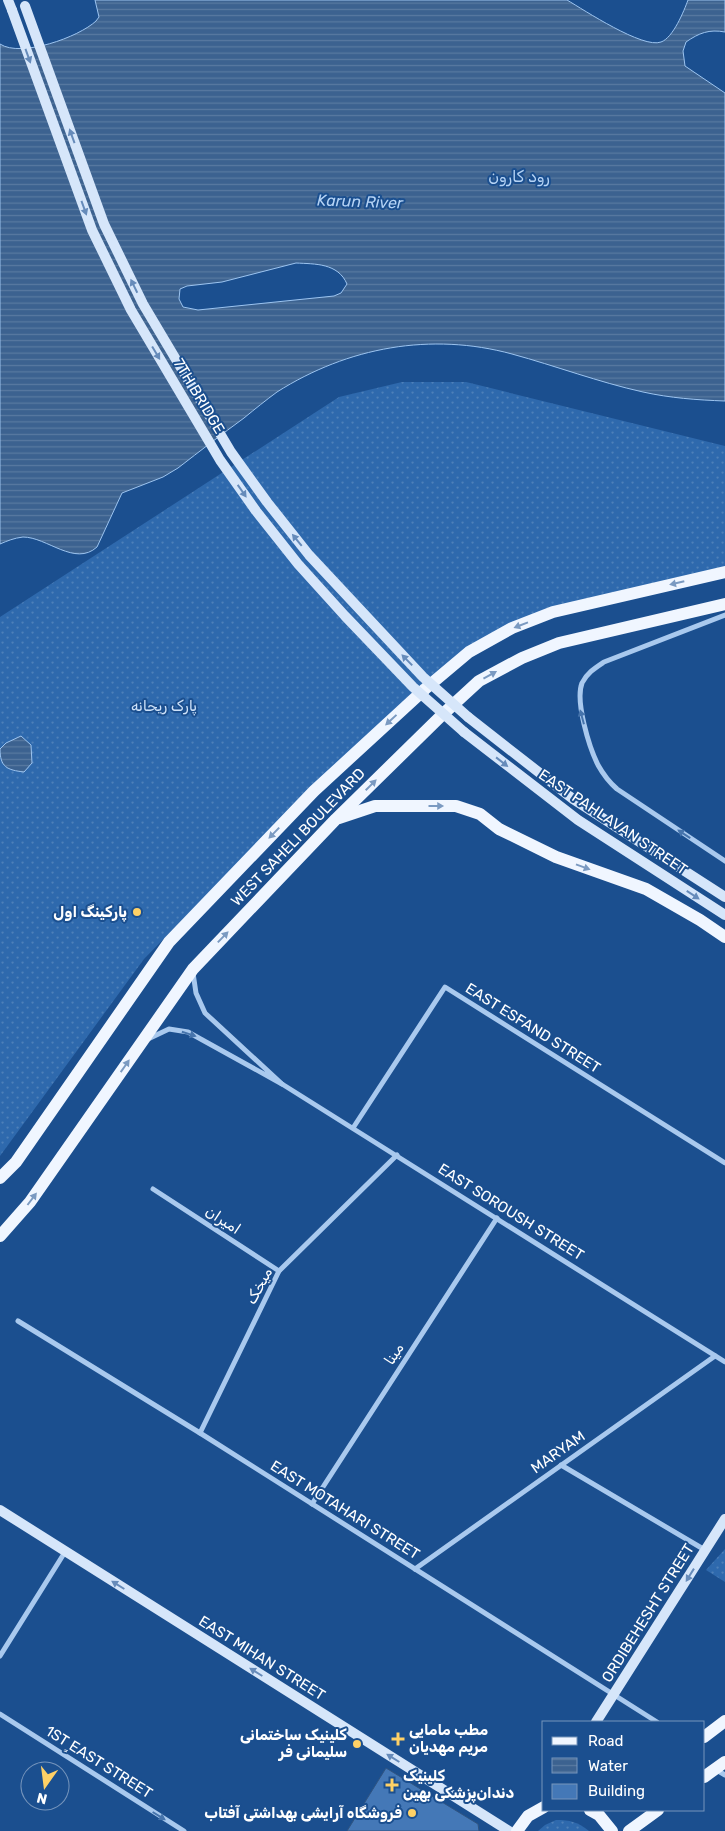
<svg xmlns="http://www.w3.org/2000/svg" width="725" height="1831" viewBox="0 0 725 1831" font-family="Rubik,'Noto Sans Arabic',sans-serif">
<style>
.grass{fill:url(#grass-dots)}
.water{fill:url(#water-rules);stroke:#9cc4f0;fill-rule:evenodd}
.building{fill:#4478b7;stroke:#305480}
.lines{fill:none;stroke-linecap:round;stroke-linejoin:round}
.street{stroke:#a9c9ee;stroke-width:5}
.secondary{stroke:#d6e6fa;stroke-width:10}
.primary{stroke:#f0f6ff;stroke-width:12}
.secondary-bridge{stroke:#d6e6fa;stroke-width:10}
.oneway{fill:#668bba}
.oneway2{fill:#7b9ac1}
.oneway3{fill:#4674ac}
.poi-dot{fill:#ffd166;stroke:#1b4f8f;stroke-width:2}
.labels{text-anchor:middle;stroke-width:4;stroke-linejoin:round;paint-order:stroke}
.street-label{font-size:15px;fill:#fff;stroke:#1b4f8f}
.park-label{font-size:15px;fill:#cfe3fa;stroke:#1b4f8f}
.poi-label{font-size:15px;font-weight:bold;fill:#fff;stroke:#1b4f8f;text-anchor:end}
.water-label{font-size:16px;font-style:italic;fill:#b5d3f5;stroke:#1b4f8f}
</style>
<defs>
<pattern id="grass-dots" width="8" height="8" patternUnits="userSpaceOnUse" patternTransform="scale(1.25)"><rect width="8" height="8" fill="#2e69ad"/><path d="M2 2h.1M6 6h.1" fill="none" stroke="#4d80b9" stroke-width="1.8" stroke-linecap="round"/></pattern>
<pattern id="water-rules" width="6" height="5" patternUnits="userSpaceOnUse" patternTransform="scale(1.25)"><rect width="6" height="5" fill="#3c6290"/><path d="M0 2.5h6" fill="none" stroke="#597aa1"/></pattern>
</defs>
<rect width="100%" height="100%" fill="#1b4f8f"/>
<!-- grass -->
<g class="grass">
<path d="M402,382H466L725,446V569L560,608L474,649L312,787L144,959L0,1156V617L339,397Z"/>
<path d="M725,1549V1582L706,1570Z"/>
<path d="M556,1820C570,1820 578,1822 589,1831H538L545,1825Z"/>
</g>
<!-- water -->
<g class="water">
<path d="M95,0H567C584,10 643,49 661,42C673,38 684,11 688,0H725V32C709,29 699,33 686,42L683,51L685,66L725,93V401C697,400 670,398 643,392C598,382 556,366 512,354C431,332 348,347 277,392C266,400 255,409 244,418C222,434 200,451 178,468L163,477L122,493L97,547C75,567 47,537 23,537C14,538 7,541 0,544V44C21,58 79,37 96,21L99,17ZM296,263C315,264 338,263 347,284L341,293L334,296L198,310L183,307L179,299L180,289L187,286L222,282Z"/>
<path d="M21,736L31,745L32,763L24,772C7,770 0,767 0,749L6,743Z"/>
</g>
<!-- building -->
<path class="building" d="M386,1768L478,1824L479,1831H347Z"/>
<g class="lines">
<!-- street -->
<g class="street">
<path d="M725,615L604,662C595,668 587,673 582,683C575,701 589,747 598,765C603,774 609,782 617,789L725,861"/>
<path d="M148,1039L169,1029L188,1032L282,1084L205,1013L196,993L193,973"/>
<path d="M282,1084L725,1362"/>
<path d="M353,1128L445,987L725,1163"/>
<path d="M153,1189L279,1271"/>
<path d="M18,1321L200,1433L657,1722"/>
<path d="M200,1433L279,1271L397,1155"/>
<path d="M561,1465L705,1550"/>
<path d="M312,1504L497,1218"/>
<path d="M415,1569L715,1356"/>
<path d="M0,1656L65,1552"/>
<path d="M0,1714L184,1831"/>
<path d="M715,1769L725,1775"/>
</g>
<!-- secondary -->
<g class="secondary">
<path d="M8,0L12,10"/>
<path d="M468,717L573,799L725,897"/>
<path d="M464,732L578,820L725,915"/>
<path d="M0,1510L509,1831"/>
<path d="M596,1722L725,1519"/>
</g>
<!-- primary -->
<g class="primary">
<path d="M339,818L375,806H456L480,814L499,829L556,857L646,889L700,920L725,937"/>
<path d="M0,1178L16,1162L169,942L314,791L425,689L469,652L512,628L553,612L725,572"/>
<path d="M0,1236L30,1202L193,969L336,819L442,715L479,681L522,658L559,643L725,604"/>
<path d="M704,1737L725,1721"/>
<path d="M704,1777L725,1762"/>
<path d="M590,1810L599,1815L612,1831"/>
<path d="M517,1831L528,1816L544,1807"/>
<path d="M629,1831L658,1810"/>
</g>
<!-- secondary-bridge -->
<g class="secondary-bridge">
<path d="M25,6L104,224L143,304L231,452L267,502L309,555L423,677L468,717"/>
<path d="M12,10L92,230L131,310L220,460L256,511L298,564L345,616L413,687L464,732"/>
</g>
</g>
<!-- one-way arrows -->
<defs><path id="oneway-solid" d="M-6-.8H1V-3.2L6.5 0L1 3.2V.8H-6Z" transform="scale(1.25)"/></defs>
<g class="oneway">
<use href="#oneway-solid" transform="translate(28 56) rotate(70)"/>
<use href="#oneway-solid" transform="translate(72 136) rotate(-110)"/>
<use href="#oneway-solid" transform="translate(84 208) rotate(70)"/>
<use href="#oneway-solid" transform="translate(134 286) rotate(-116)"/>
<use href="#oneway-solid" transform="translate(156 353) rotate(59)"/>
<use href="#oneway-solid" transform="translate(242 491) rotate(55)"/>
<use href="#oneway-solid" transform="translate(297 540) rotate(-129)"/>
<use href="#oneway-solid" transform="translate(407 660) rotate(-134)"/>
<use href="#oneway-solid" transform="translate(502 762) rotate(38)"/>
<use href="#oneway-solid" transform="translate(693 895) rotate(33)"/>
<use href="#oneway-solid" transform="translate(690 1575) rotate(122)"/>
<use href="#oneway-solid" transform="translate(118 1585) rotate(-148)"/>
<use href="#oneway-solid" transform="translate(256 1672) rotate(-148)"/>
<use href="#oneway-solid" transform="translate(393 1758) rotate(-148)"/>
</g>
<g class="oneway2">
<use href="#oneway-solid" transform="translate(677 583) rotate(167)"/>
<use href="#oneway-solid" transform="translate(521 625) rotate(159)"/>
<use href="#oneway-solid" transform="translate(490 675) rotate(-29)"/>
<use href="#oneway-solid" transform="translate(391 720) rotate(137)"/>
<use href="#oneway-solid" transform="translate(371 785) rotate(-45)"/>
<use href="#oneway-solid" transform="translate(436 806)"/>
<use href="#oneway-solid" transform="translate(274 833) rotate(134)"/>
<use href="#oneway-solid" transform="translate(583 867) rotate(20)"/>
<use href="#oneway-solid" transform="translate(223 937) rotate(-46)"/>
<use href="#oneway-solid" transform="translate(125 1066) rotate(-55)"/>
<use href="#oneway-solid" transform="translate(32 1199) rotate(-53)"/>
</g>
<g class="oneway3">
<use href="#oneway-solid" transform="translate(582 717) rotate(-105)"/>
<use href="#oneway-solid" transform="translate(684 834) rotate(-147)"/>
<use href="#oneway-solid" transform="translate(189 1034) rotate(18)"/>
<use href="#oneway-solid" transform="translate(159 1816) rotate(32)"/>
</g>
<!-- markers -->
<g class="poi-dot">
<circle cx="137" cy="912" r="5"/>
<path d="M395.5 1731.5h5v5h5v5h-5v5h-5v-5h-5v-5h5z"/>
<circle cx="357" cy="1744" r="5"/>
<path d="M389.5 1777.5h5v5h5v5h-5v5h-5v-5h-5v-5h5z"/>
<circle cx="412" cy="1813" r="5"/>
</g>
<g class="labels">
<!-- street labels -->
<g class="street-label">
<text transform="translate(199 396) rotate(59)" y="5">7TH BRIDGE</text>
<text transform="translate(613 822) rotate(34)" y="5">EAST PAHLAVAN STREET</text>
<text transform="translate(298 837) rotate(-46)" y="5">WEST SAHELI BOULEVARD</text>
<text transform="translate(533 1028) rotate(32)" y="5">EAST ESFAND STREET</text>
<text transform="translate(511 1212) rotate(32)" y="5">EAST SOROUSH STREET</text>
<text transform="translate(223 1220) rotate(33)" y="5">امیران</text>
<text transform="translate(259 1286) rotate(-62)" y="5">میخک</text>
<text transform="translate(394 1354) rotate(-57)" y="5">مینا</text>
<text transform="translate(558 1452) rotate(-35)" y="5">MARYAM</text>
<text transform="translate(345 1510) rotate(32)" y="5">EAST MOTAHARI STREET</text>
<text transform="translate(648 1613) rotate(-58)" y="5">ORDIBEHESHT STREET</text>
<text transform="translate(262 1658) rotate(32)" y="5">EAST MIHAN STREET</text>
<text transform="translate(99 1762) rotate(32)" y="5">1ST ٍEAST STREET</text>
</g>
<!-- park labels -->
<g class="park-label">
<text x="164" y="711">پارک ریحانه</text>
</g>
<!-- poi labels -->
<g class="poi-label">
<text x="127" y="917">پارکینگ اول</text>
<text x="409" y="1735" text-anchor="start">مطب مامایی<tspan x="409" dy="17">مریم مهدیان</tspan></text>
<text x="347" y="1740">کلینیک ساختمانی<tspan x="347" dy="17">سلیمانی فر</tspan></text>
<text x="403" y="1781" text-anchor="start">کلینیک<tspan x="403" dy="17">دندان‌پزشکی بهین</tspan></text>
<text x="402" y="1818">فروشگاه آرایشی بهداشتی آفتاب</text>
</g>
<!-- water labels -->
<g class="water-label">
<text x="519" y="182">رود کارون</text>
<text transform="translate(360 201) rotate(2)" y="6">Karun River</text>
</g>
</g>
<!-- legend -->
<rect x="542" y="1721" width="162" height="90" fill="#1b4f8f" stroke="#7695bc"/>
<rect x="552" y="1737" width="25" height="8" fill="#f0f6ff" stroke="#7695bc"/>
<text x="588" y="1746" font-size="15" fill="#ffffff">Road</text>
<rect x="552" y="1758" width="25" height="15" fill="url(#water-rules)" stroke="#7695bc"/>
<text x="588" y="1771" font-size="15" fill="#ffffff">Water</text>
<rect x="552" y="1784" width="25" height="15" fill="#4478b7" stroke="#7695bc"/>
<text x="588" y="1796" font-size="15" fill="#ffffff">Building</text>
<!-- north arrow -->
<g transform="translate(45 1786) rotate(194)"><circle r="24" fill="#1b4f8f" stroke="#7695bc"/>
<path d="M0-4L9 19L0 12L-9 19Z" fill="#ffd166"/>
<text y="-8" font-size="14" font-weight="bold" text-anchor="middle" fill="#ffffff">N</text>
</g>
</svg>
